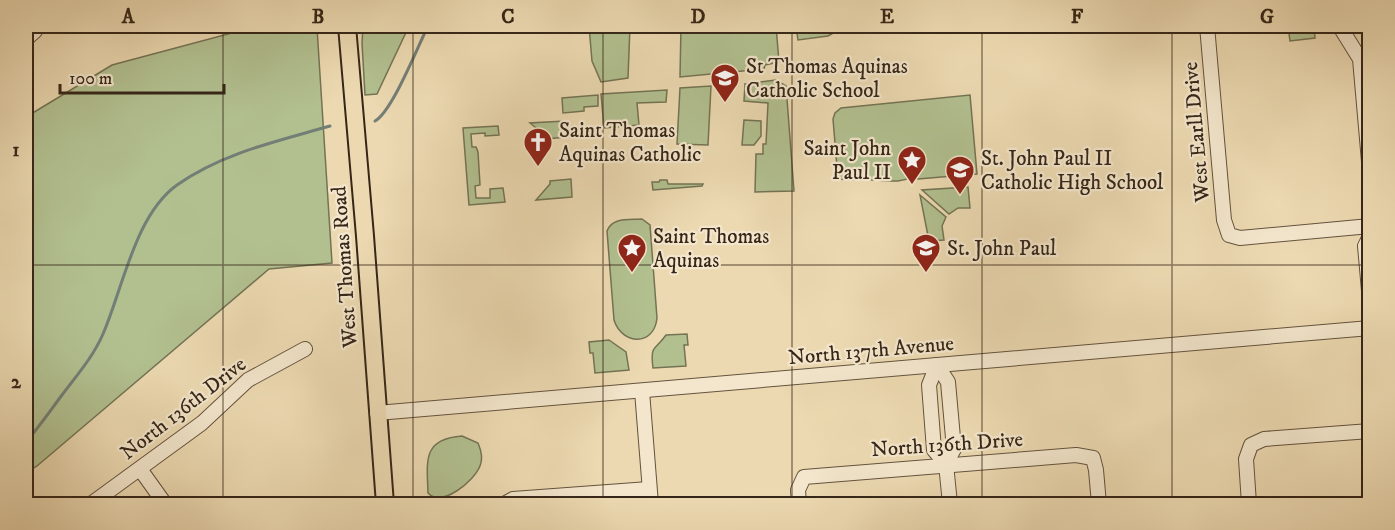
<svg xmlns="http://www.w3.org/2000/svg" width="1395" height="530" viewBox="0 0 1395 530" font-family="'IM FELL DW Pica',serif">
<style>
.green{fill:#b2c090;stroke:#747354;stroke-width:1.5}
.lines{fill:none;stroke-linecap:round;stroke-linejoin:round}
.stream{stroke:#737e76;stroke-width:3}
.minor-casing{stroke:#64533e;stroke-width:16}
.major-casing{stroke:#362618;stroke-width:20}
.minor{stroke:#f3e6cc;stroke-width:14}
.major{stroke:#ecd9b1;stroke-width:16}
.grid{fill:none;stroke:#362618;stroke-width:1.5;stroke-opacity:0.55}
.labels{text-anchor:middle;stroke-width:4.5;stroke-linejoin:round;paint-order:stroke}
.poi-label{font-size:21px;fill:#362618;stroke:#f3e6cc;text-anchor:start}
.street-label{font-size:21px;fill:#362618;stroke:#f3e6cc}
.neatline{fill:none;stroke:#362618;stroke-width:2}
.grid-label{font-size:20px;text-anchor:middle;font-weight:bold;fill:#362618}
</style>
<rect width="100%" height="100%" fill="#ecd9b1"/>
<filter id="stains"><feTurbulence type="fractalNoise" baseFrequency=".00333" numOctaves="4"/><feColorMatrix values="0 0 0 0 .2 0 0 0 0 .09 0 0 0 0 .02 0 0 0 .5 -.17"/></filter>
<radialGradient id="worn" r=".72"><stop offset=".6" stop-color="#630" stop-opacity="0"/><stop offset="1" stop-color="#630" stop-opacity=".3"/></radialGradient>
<!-- green -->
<g class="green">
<path d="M258,26H312L313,29L317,28L332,263L269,269L37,466L26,473V117L112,65Z"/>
<path d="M363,26H409L377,94L365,95L362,43Z"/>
<path d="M589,26H630L628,78L601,82L592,61Z"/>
<path d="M681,26H776L779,62L765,65L764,69L680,77Z"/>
<path d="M796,26H846L828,36L798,40Z"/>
<path d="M1288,26H1314L1315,38L1290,41Z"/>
<path d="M776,80L786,86L794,191L755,192L756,154H763V144H766L768,103L744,101L745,84Z"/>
<path d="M711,86L708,145L677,144L680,88Z"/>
<path d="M667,90L666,102L637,103L639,125L604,128L601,94Z"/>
<path d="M598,95V106L584,107V111L563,113L562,98Z"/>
<path d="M970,95L977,174L918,179L912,177C897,184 889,180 873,180C862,179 850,180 838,179L833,119L835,113L841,108Z"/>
<path d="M744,120L761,121V136L754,145H742Z"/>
<path d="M565,121L566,137L546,139V136L530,123Z"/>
<path d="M498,126L499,135L485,136V133L471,134L472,147H476L478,152L480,185L475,186L476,198H490V189L503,188L505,202L469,205L463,128Z"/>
<path d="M571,179L572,197L536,200L550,184V181Z"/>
<path d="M660,180H667L668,184H703L702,186L653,190L652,182H659Z"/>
<path d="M968,187L970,208H958L949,214L922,190Z"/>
<path d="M920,195L946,217L942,226L944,240L929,241Z"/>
<path d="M642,219L650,225L657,318C654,347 622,345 614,320L607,231C612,217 629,220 642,219Z"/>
<path d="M687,334L688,345H684L686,366L653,368C650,344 655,351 666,335Z"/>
<path d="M609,340L626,352L629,370L595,373L593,353H590L589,342Z"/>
<path d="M462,436L478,443C481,450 483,459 480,466C474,481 442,508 428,493C427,461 422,439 462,436Z"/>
</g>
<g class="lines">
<!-- stream -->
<g class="stream">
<path d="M375,121C392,112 418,46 428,26"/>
<path d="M26,442C39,427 50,411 62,395C77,375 93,357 103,334C123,288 135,215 177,185C222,153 278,141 330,126"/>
</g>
<!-- minor casing -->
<g class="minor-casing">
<g id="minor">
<path d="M1207,26L1224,220L1229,235L1240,238L1370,226"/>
<path d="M1342,30L1360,59L1370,173"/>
<path d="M26,39L35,31L33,26"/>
<path d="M1370,236L1365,246L1370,302"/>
<path d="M937,365L948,382L954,449L946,464L950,504"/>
<path d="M937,365L929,385L934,450L946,464"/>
<path d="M642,391L651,504"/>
<path d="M377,413L1370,328"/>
<path d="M140,469L165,504"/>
<path d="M91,504L202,423L248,380L305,349"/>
<path d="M504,504L513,499L649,489"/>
<path d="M799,504L798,490L804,477L1076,455L1093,458L1096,470L1099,504"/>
<path d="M1249,504L1246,459L1251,445L1264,439L1370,431"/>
</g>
</g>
<!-- major casing -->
<g class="major-casing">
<path id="major" d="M347,26L365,236L385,504"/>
</g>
<!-- minor -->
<use href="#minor" class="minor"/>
<!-- major -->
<use href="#major" class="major"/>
</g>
<!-- grid -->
<path class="grid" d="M223,26V504M413,26V504M603,26V504M792,26V504M982,26V504M1172,26V504M26,265H1370"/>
<!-- icons -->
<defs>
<g id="school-pin" transform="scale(1.5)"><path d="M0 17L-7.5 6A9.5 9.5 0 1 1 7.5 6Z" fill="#8f2418" stroke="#f3e6cc"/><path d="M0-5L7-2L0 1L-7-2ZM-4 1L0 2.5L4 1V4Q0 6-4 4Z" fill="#fff"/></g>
<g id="church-pin" transform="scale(1.5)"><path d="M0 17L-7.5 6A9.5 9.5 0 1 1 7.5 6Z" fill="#8f2418" stroke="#f3e6cc"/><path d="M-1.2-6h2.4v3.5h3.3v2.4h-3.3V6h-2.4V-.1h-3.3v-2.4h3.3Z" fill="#fff"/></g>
<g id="sight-pin" transform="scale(1.5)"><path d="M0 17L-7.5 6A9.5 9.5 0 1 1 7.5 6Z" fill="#8f2418" stroke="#f3e6cc"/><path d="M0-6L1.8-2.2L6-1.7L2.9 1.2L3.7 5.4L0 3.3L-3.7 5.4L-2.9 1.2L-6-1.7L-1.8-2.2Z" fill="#fff"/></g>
</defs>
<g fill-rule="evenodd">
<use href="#school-pin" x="725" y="78"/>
<use href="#church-pin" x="538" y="142"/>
<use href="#sight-pin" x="912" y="160"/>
<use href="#school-pin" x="960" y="170"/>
<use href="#sight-pin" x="632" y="248"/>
<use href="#school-pin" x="926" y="248"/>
</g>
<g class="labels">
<!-- poi labels -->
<g class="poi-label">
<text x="746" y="73">St Thomas Aquinas<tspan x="746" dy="24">Catholic School</tspan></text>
<text x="559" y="137">Saint Thomas<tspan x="559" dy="24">Aquinas Catholic</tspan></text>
<text x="891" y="155" text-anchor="end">Saint John<tspan x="891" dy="24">Paul II</tspan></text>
<text x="981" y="165">St. John Paul II<tspan x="981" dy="24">Catholic High School</tspan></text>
<text x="653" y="243">Saint Thomas<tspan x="653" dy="24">Aquinas</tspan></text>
<text x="947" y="255">St. John Paul</text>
</g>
<!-- street labels -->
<g class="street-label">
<text transform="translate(1196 132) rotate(-95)" y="7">West Earll Drive</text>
<text transform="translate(344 267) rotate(-94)" y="7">West Thomas Road</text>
<text transform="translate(871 350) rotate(-5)" y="7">North 137th Avenue</text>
<text transform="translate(183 408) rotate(-38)" y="7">North 136th Drive</text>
<text transform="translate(947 444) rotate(-4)" y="7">North 136th Drive</text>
</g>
</g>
<!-- margin -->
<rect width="1395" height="530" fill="none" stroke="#ecd9b1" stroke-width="66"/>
<!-- scale -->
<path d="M60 84v9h164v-9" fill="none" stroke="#362618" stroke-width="3"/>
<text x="69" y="84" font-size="18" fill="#362618" stroke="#f3e6cc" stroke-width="4.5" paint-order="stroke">100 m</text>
<rect x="33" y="33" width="1329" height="464" class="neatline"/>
<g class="grid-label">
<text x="128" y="23">A</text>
<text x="318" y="23">B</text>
<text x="508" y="23">C</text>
<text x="698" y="23">D</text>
<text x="887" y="23">E</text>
<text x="1077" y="23">F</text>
<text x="1267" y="23">G</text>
<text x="16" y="156">1</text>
<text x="16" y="388">2</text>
</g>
<rect width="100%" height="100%" filter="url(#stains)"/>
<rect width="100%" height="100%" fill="url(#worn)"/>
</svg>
